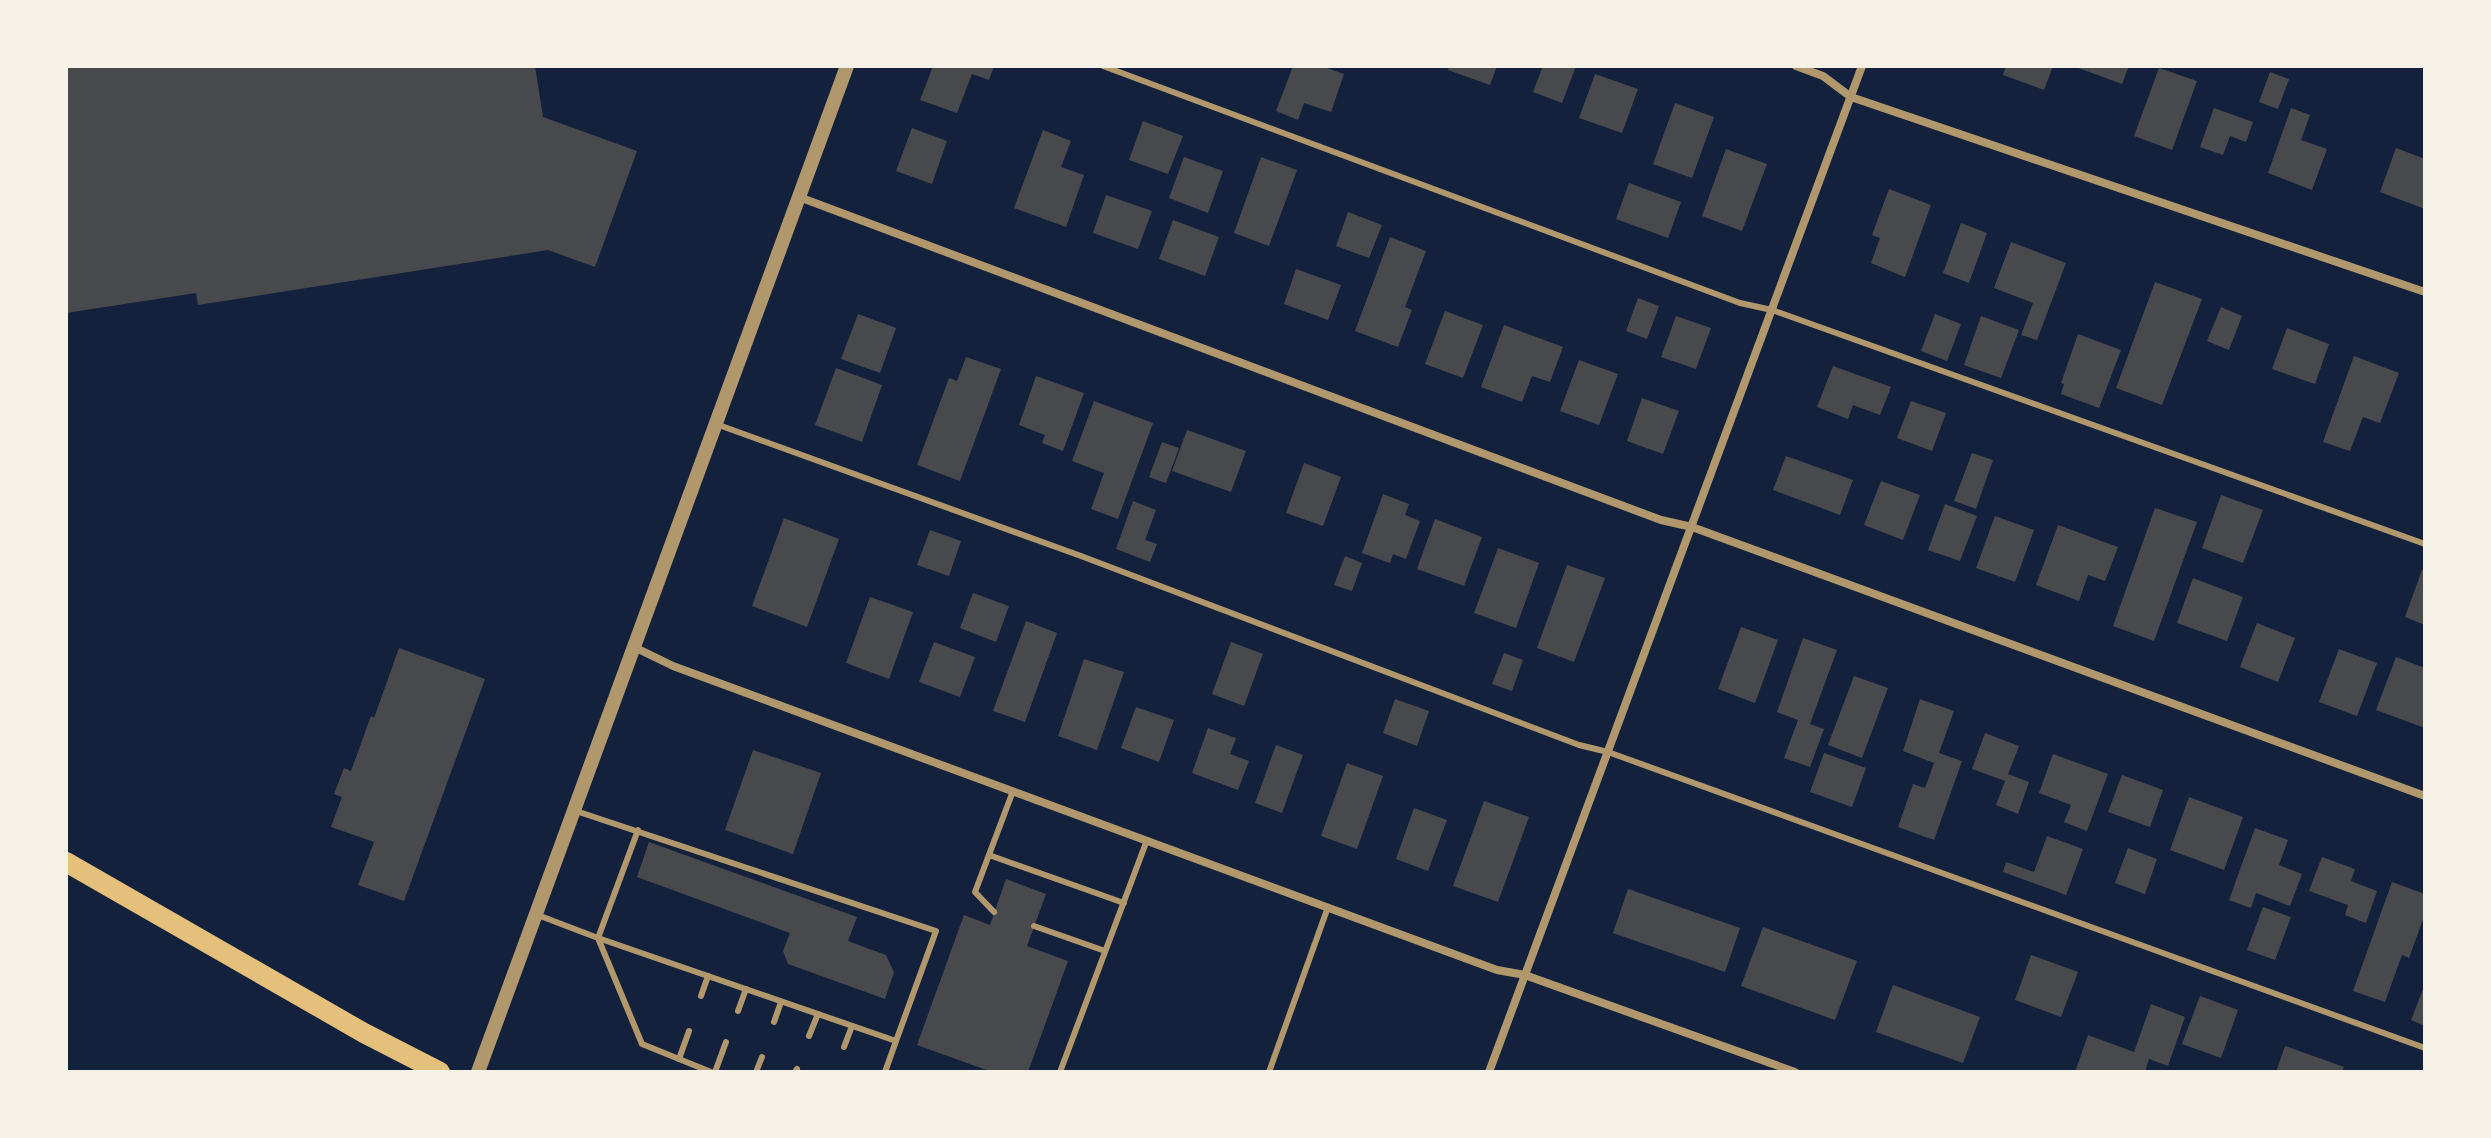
<svg xmlns="http://www.w3.org/2000/svg" width="2491" height="1138" viewBox="0 0 2491 1138" font-family="'IBM Plex Serif',serif">
<style>
.building{fill:#48494c}
.lines{fill:none;stroke-linecap:round;stroke-linejoin:round}
.service{stroke:#b1986c;stroke-width:6}
.minor{stroke:#b1986c;stroke-width:8}
.tertiary{stroke:#b1986c;stroke-width:14}
.primary{stroke:#e5c07b;stroke-width:20}
</style>
<rect width="100%" height="100%" fill="#14213d"/>
<!-- building -->
<g class="building">
<path d="M66,66H535L543,117L637,151L595,267L548,250L198,305L196,293L66,313Z"/>
<path d="M933,66H994L989,80L972,74L957,113L920,100Z"/>
<path d="M1293,66H1321L1344,74L1331,112L1304,103L1298,120L1276,111Z"/>
<path d="M1449,66H1497L1490,85L1448,70Z"/>
<path d="M1543,66H1576L1562,103L1533,92Z"/>
<path d="M2006,66H2053L2044,90L2003,75Z"/>
<path d="M2073,66H2129L2122,84Z"/>
<path d="M2159,68L2197,81L2172,150L2134,136Z"/>
<path d="M2270,72L2289,79L2278,109L2259,102Z"/>
<path d="M1595,74L1638,89L1622,133L1579,118Z"/>
<path d="M1675,103L1714,117L1692,178L1653,164Z"/>
<path d="M2214,108L2253,122L2246,142L2230,136L2223,155L2200,147Z"/>
<path d="M2291,108L2310,115L2301,140L2327,149L2312,190L2268,173Z"/>
<path d="M1143,121L1183,136L1168,174L1129,160Z"/>
<path d="M912,128L947,141L932,184L896,171Z"/>
<path d="M1043,130L1071,141L1061,167L1084,175L1066,227L1014,208Z"/>
<path d="M2396,148L2425,159V209L2380,192Z"/>
<path d="M1726,149L1767,164L1742,231L1702,216Z"/>
<path d="M1184,157L1223,171L1208,213L1169,198Z"/>
<path d="M1261,157L1297,170L1269,246L1234,233Z"/>
<path d="M1629,183L1681,202L1668,238L1616,219Z"/>
<path d="M1889,189L1931,205L1905,277L1871,263L1880,238L1872,235Z"/>
<path d="M1106,195L1152,211L1138,249L1093,233Z"/>
<path d="M1348,212L1382,225L1369,258L1336,246Z"/>
<path d="M1173,220L1219,237L1205,276L1159,259Z"/>
<path d="M1961,223L1987,233L1969,283L1943,273Z"/>
<path d="M1390,237L1426,251L1405,307L1412,310L1398,347L1355,331Z"/>
<path d="M2011,242L2066,263L2037,340L2021,335L2033,303L1994,288Z"/>
<path d="M1296,269L1341,285L1328,320L1284,304Z"/>
<path d="M2155,282L2202,299L2162,405L2116,388Z"/>
<path d="M1638,298L1659,306L1647,339L1626,331Z"/>
<path d="M2221,307L2242,316L2229,350L2207,341Z"/>
<path d="M1445,311L1483,325L1463,378L1425,364Z"/>
<path d="M858,314L896,328L880,373L841,359Z"/>
<path d="M1935,314L1961,324L1947,361L1921,351Z"/>
<path d="M1676,316L1711,328L1696,369L1661,357Z"/>
<path d="M1981,316L2019,330L2001,378L1964,365Z"/>
<path d="M1504,325L1563,347L1550,382L1532,376L1522,402L1481,387Z"/>
<path d="M2287,328L2329,344L2315,384L2272,369Z"/>
<path d="M2078,334L2121,350L2099,408L2061,394L2064,384L2061,383Z"/>
<path d="M2354,356L2399,373L2380,423L2363,417L2350,451L2323,442Z"/>
<path d="M966,357L1001,369L960,481L917,465L949,378L957,381Z"/>
<path d="M1579,360L1618,374L1599,425L1560,411Z"/>
<path d="M1833,366L1891,387L1880,415L1853,405L1848,419L1817,407Z"/>
<path d="M836,368L882,385L862,442L815,425Z"/>
<path d="M1036,376L1084,393L1063,451L1042,443L1045,435L1019,425Z"/>
<path d="M1642,398L1679,411L1663,454L1627,441Z"/>
<path d="M1094,401L1153,423L1118,519L1091,509L1104,473L1072,461Z"/>
<path d="M1911,401L1946,413L1932,451L1897,438Z"/>
<path d="M1187,430L1246,451L1231,492L1172,471Z"/>
<path d="M1162,442L1179,448L1166,483L1149,477Z"/>
<path d="M1972,453L1993,460L1976,509L1954,501Z"/>
<path d="M1786,456L1853,480L1840,515L1773,490Z"/>
<path d="M1304,463L1341,477L1323,526L1286,513Z"/>
<path d="M1881,481L1920,495L1903,540L1864,525Z"/>
<path d="M1383,494L1409,504L1405,515L1420,521L1406,559L1393,554L1390,563L1362,553Z"/>
<path d="M2221,495L2263,510L2243,563L2202,548Z"/>
<path d="M1133,501L1156,510L1145,540L1157,544L1150,562L1116,549Z"/>
<path d="M1945,504L1977,516L1960,561L1928,550Z"/>
<path d="M2155,508L2197,522L2154,641L2113,626Z"/>
<path d="M1995,516L2034,530L2015,582L1976,568Z"/>
<path d="M784,518L839,539L807,627L752,606Z"/>
<path d="M1435,519L1482,537L1464,586L1417,569Z"/>
<path d="M2058,525L2118,547L2105,581L2088,575L2079,601L2036,585Z"/>
<path d="M930,530L961,541L949,576L917,565Z"/>
<path d="M1498,548L1539,563L1516,628L1474,613Z"/>
<path d="M1345,556L1362,563L1352,591L1334,585Z"/>
<path d="M1567,565L1605,578L1574,662L1537,648Z"/>
<path d="M2422,570L2425,571V625L2405,617Z"/>
<path d="M2193,578L2243,597L2227,641L2177,623Z"/>
<path d="M973,593L1009,606L996,642L960,628Z"/>
<path d="M870,597L913,612L889,679L846,663Z"/>
<path d="M1026,621L1057,633L1025,722L993,711Z"/>
<path d="M2257,623L2295,638L2278,682L2240,667Z"/>
<path d="M1741,627L1778,640L1755,703L1718,689Z"/>
<path d="M1803,638L1837,650L1810,724L1824,729L1810,767L1784,758L1798,720L1777,712Z"/>
<path d="M934,642L975,657L960,697L919,682Z"/>
<path d="M1231,642L1263,654L1244,706L1212,694Z"/>
<path d="M399,648L485,679L404,901L358,885L374,842L331,827L342,797L334,794L344,768L351,771L371,716L374,718Z"/>
<path d="M2339,649L2377,663L2357,716L2319,702Z"/>
<path d="M1504,653L1523,660L1512,691L1492,684Z"/>
<path d="M2396,657L2425,668V728L2376,710Z"/>
<path d="M1084,659L1124,672L1097,750L1058,736Z"/>
<path d="M1854,676L1888,688L1862,758L1828,745Z"/>
<path d="M1395,699L1429,711L1417,746L1383,733Z"/>
<path d="M1920,699L1954,711L1939,753L1962,761L1934,840L1898,827L1913,784L1925,788L1934,763L1903,751Z"/>
<path d="M1136,707L1174,720L1159,762L1121,748Z"/>
<path d="M1208,728L1236,738L1230,754L1249,761L1238,790L1192,773Z"/>
<path d="M1985,733L2019,746L2008,774L2029,782L2018,814L1996,805L2005,781L1972,769Z"/>
<path d="M1276,745L1303,755L1282,813L1255,803Z"/>
<path d="M753,750L821,773L793,854L725,830Z"/>
<path d="M1824,753L1866,768L1852,807L1810,792Z"/>
<path d="M2053,754L2108,774L2087,831L2064,822L2071,805L2039,793Z"/>
<path d="M1347,763L1383,776L1357,849L1321,836Z"/>
<path d="M2122,775L2163,790L2150,827L2108,812Z"/>
<path d="M2189,797L2243,817L2224,870L2170,850Z"/>
<path d="M1484,801L1529,817L1498,902L1453,886Z"/>
<path d="M1414,808L1447,820L1428,871L1396,859Z"/>
<path d="M2255,828L2288,840L2279,865L2302,874L2290,906L2256,893L2251,908L2229,900Z"/>
<path d="M2047,836L2083,849L2066,895L2003,872L2006,862L2034,872Z"/>
<path d="M649,842L857,917L848,941L886,955L894,972L885,999L788,964L783,951L790,933L637,877Z"/>
<path d="M2128,848L2157,859L2145,894L2115,883Z"/>
<path d="M2322,857L2355,869L2351,881L2377,891L2366,923L2345,915L2348,905L2309,891Z"/>
<path d="M1006,879L1046,894L1027,946L1068,961L1028,1072H992L917,1045L964,915L990,925Z"/>
<path d="M2392,882L2425,894V914L2409,958L2402,955L2385,1002L2353,991Z"/>
<path d="M1628,889L1740,928L1725,972L1613,933Z"/>
<path d="M2263,907L2291,917L2275,960L2247,950Z"/>
<path d="M1763,927L1857,961L1835,1020L1741,986Z"/>
<path d="M2031,955L2078,972L2061,1017L2015,1000Z"/>
<path d="M2425,984V1026L2411,1020Z"/>
<path d="M1893,985L1980,1017L1963,1063L1876,1032Z"/>
<path d="M2200,996L2238,1010L2221,1058L2182,1044Z"/>
<path d="M2151,1004L2185,1017L2168,1066L2149,1059L2145,1072H2075L2088,1035L2134,1052Z"/>
<path d="M2285,1046L2344,1067L2342,1072H2276Z"/>
</g>
<g class="lines">
<!-- service -->
<g class="service">
<path d="M1103,66L1740,303L1772,310L2425,544"/>
<path d="M716,424L1081,556L1579,745L1608,752L2425,1048"/>
<path d="M576,811L936,931L896,1041"/>
<path d="M638,830L598,938L896,1041L885,1072"/>
<path d="M989,855L1124,903"/>
<path d="M994,912L975,892L1013,791"/>
<path d="M535,914L598,938L642,1044L711,1072"/>
<path d="M1034,926L1105,951"/>
<path d="M701,996L708,976"/>
<path d="M738,1011L746,989"/>
<path d="M774,1022L781,1002"/>
<path d="M809,1036L818,1014"/>
<path d="M844,1047L852,1026"/>
<path d="M679,1059L689,1031"/>
<path d="M715,1072L726,1042"/>
<path d="M756,1072L762,1057"/>
<path d="M795,1072L797,1069"/>
<path d="M1060,1072L1147,840"/>
<path d="M1269,1072L1328,907"/>
</g>
<!-- minor -->
<g class="minor">
<path d="M1796,66L1823,76L1851,97L2425,292"/>
<path d="M799,197L1661,520L1692,527L2425,796"/>
<path d="M634,647L673,666L1497,970L1525,975L1795,1072"/>
<path d="M1489,1072L1862,66"/>
</g>
<!-- tertiary -->
<path class="tertiary" d="M478,1072L847,66"/>
<!-- primary -->
<path class="primary" d="M66,862L364,1033L440,1072"/>
</g>
<!-- border -->
<rect width="2491" height="1138" fill="none" stroke="#f6f1e7" stroke-width="136"/>
</svg>
